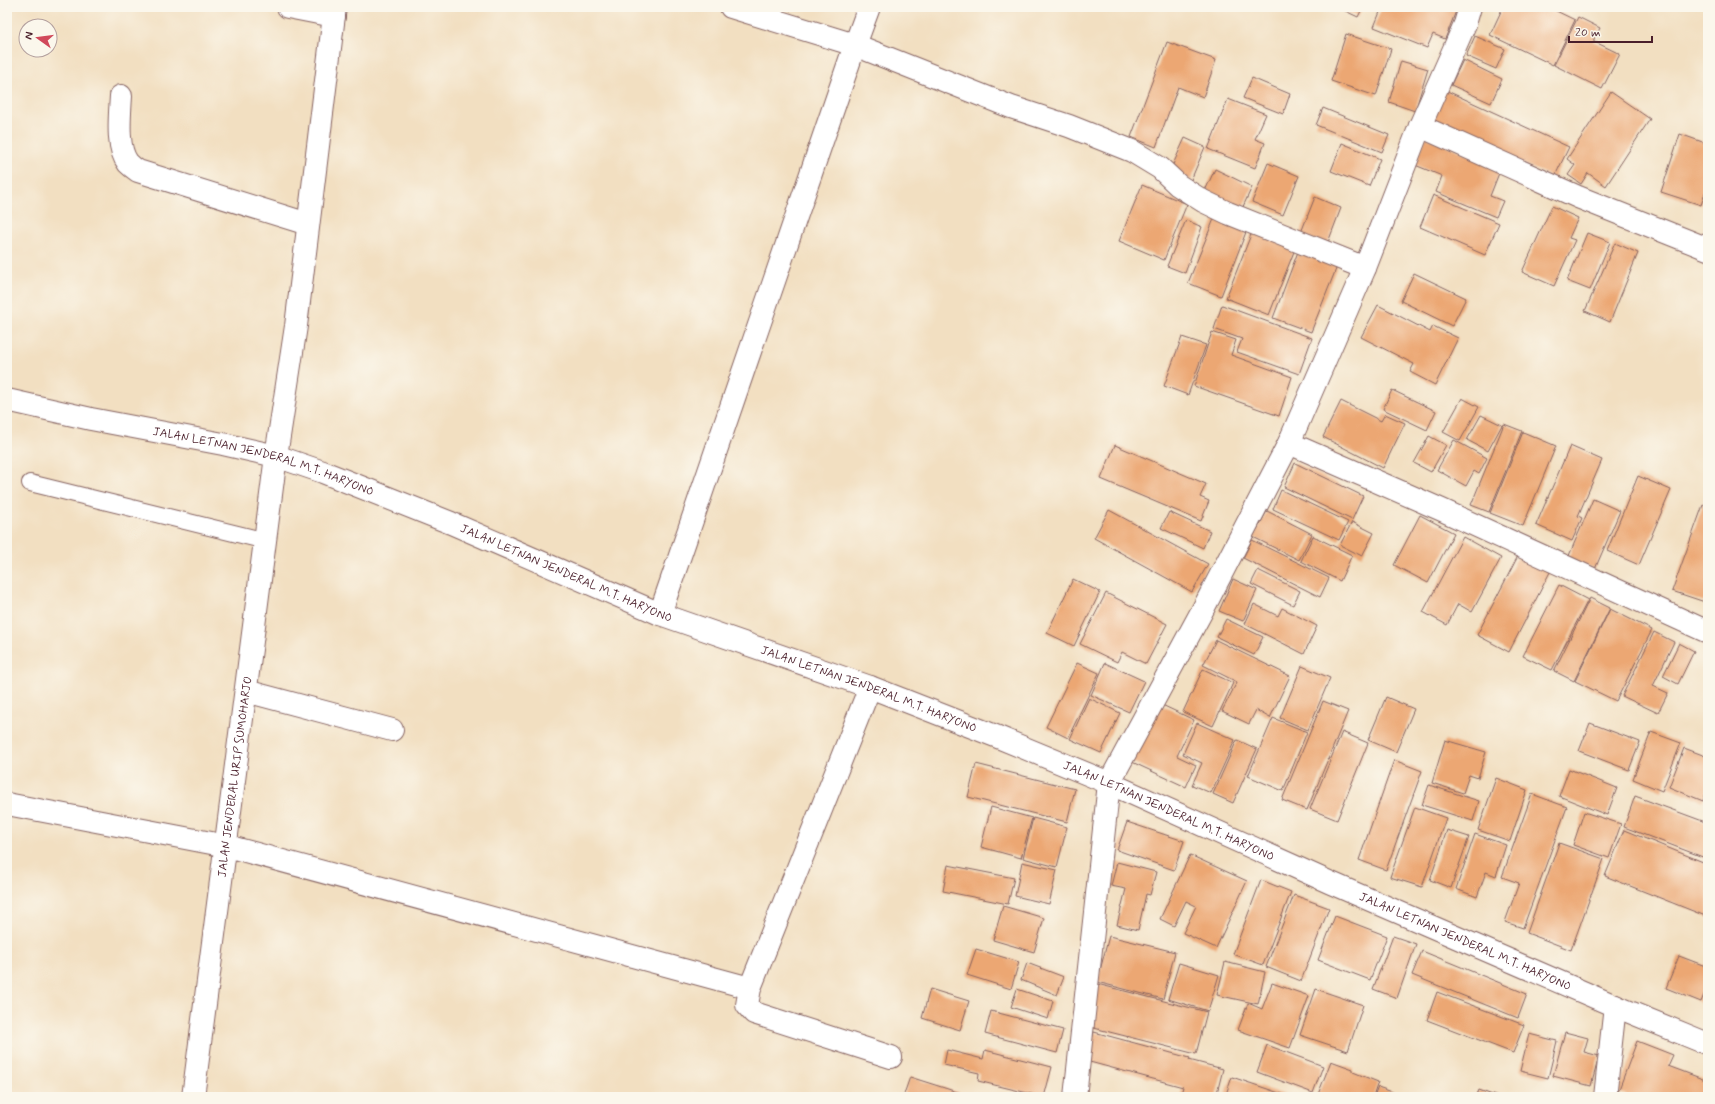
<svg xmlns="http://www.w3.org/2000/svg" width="1715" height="1104" viewBox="0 0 1715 1104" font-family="Mynerve,sans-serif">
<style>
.building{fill:#eca773}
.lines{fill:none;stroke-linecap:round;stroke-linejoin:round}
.service-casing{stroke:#856260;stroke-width:18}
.minor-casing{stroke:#856260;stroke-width:24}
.tertiary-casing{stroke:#856260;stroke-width:24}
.secondary-casing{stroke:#856260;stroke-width:24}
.service{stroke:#fff;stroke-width:16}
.minor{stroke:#fff;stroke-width:22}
.tertiary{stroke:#fff;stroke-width:22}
.secondary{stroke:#fff;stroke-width:22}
.labels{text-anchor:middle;stroke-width:3;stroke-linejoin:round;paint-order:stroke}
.street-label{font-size:12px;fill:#4a1f2b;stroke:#fbf7ec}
</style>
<rect width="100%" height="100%" fill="#fbf7ec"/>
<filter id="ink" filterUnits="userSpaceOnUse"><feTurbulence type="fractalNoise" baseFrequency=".025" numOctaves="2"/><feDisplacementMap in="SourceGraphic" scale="8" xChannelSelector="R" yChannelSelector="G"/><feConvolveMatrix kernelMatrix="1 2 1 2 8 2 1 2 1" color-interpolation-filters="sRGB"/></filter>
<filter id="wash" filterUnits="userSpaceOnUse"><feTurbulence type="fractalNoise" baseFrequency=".012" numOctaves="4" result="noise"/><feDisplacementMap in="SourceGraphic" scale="16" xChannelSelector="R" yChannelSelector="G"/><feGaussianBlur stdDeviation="0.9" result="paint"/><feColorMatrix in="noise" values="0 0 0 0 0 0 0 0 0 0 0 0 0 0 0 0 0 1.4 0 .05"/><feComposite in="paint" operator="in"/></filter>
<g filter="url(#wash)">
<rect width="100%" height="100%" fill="#f2dfc1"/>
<g id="blocks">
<!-- building -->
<g class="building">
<path d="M1337,7H1363L1358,17Z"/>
<path d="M1382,7H1387L1394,10L1395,7H1445L1456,11L1445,39L1433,34L1427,48L1374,27Z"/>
<path d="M1503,7H1548L1575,20L1553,65L1490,35Z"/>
<path d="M1578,17L1600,28L1593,41L1620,54L1602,89L1554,65Z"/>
<path d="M1346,34L1391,49L1376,96L1331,81Z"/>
<path d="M1475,36L1505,49L1496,69L1466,56Z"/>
<path d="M1167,42L1216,60L1203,97L1178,87L1156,147L1131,137Z"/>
<path d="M1463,60L1502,79L1491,103L1451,85Z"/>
<path d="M1401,61L1428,69L1415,111L1389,102Z"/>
<path d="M1252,78L1290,94L1283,114L1243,98Z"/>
<path d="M1445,90L1569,147L1554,178L1431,121Z"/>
<path d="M1611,92L1650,119L1606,186L1588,173L1581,184L1568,175L1575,165L1567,159Z"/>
<path d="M1228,99L1266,114L1255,139L1265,143L1255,168L1208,149Z"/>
<path d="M1323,108L1389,135L1382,152L1316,125Z"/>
<path d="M1680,134L1708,144V185L1701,205L1661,192Z"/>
<path d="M1426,137L1501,168L1490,196L1503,201L1496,217L1436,192L1442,176L1415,165Z"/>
<path d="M1185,138L1205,147L1191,180L1170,171Z"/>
<path d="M1342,143L1380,159L1369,186L1331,171Z"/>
<path d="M1268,163L1299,176L1283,215L1252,202Z"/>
<path d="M1215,169L1252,187L1241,211L1204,193Z"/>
<path d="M1142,185L1187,204L1164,260L1119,241Z"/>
<path d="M1433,195L1499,223L1485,255L1420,227Z"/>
<path d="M1315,197L1341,208L1327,245L1300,235Z"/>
<path d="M1552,206L1578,218L1569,238L1575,240L1554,286L1522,272Z"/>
<path d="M1216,214L1248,227L1221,296L1188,283Z"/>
<path d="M1186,220L1202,227L1185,273L1167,266Z"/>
<path d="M1252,232L1295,249L1269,315L1226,298Z"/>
<path d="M1587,233L1610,242L1590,290L1567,281Z"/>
<path d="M1615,243L1638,253L1610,322L1585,311Z"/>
<path d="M1299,249L1338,264L1311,332L1273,318Z"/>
<path d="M1414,273L1466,298L1452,326L1401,301Z"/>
<path d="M1222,305L1312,338L1299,374L1237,352L1242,339L1214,329Z"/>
<path d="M1378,305L1430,332L1433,326L1458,338L1435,385L1410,372L1414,364L1361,337Z"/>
<path d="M1212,332L1236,340L1231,355L1292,377L1279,416L1194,386Z"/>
<path d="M1182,337L1206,345L1188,395L1164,386Z"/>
<path d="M1392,390L1436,411L1427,430L1383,409Z"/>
<path d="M1462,398L1479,407L1460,441L1443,432Z"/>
<path d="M1341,401L1381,421L1385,414L1405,423L1383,468L1323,437Z"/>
<path d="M1481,415L1502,425L1488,451L1467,440Z"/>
<path d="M1504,424L1522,431L1489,512L1471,505Z"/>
<path d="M1523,432L1556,446L1523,526L1490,513Z"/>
<path d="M1429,436L1446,445L1431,472L1414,463Z"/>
<path d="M1454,440L1487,458L1479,474L1474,471L1466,486L1437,470Z"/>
<path d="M1115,445L1206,484L1200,497L1209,501L1201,521L1101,479Z"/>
<path d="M1570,446L1602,460L1578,516L1582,518L1572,541L1536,525Z"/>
<path d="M1295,463L1363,496L1352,520L1284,487Z"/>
<path d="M1638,476L1671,490L1639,565L1607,551Z"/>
<path d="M1281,490L1348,522L1339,540L1273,509Z"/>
<path d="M1593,499L1620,511L1595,569L1568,558Z"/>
<path d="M1703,505L1708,507V603L1672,591Z"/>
<path d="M1109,510L1208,564L1192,592L1094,538Z"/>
<path d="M1267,511L1312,534L1299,560L1253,537Z"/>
<path d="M1169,512L1210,531L1203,548L1161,528Z"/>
<path d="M1420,515L1454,533L1428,583L1394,565Z"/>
<path d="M1352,522L1374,533L1362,556L1340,545Z"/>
<path d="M1313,536L1352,555L1340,581L1301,561Z"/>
<path d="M1463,537L1501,558L1472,612L1458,604L1447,625L1423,612Z"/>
<path d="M1252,540L1329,578L1320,597L1243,558Z"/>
<path d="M1518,556L1550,572L1509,652L1477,635Z"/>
<path d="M1258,570L1300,591L1293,605L1251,584Z"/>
<path d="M1073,579L1100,592L1074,646L1047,633Z"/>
<path d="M1233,579L1257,590L1243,621L1219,611Z"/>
<path d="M1559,585L1588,600L1552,670L1523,656Z"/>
<path d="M1106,593L1167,624L1146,664L1122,652L1117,662L1080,644Z"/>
<path d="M1590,598L1610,608L1574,681L1554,671Z"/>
<path d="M1254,604L1278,616L1282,608L1317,626L1304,654L1245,624Z"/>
<path d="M1610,609L1652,630L1616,701L1575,681Z"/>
<path d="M1226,619L1263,637L1254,655L1217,637Z"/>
<path d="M1654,632L1674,642L1653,686L1668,693L1658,713L1622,696Z"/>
<path d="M1216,640L1290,676L1270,718L1256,710L1249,724L1222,711L1237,682L1203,665Z"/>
<path d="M1679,643L1694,651L1678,684L1663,676Z"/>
<path d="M1077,663L1099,673L1068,738L1046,727Z"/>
<path d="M1105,663L1144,681L1129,712L1091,695Z"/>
<path d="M1302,666L1330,678L1308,730L1280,718Z"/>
<path d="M1203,669L1233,683L1213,726L1183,712Z"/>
<path d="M1386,697L1414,709L1396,752L1368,740Z"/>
<path d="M1089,698L1120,713L1101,753L1070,739Z"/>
<path d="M1323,701L1348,711L1307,810L1282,800Z"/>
<path d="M1160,704L1194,720L1177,756L1196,765L1186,787L1132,762Z"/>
<path d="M1273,718L1307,732L1283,791L1248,776Z"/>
<path d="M1197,723L1235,740L1211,793L1192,785L1202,763L1183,754Z"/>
<path d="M1590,723L1640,742L1629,770L1579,751Z"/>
<path d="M1342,732L1368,743L1337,820L1310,809Z"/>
<path d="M1651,732L1681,743L1662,791L1633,779Z"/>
<path d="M1237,740L1257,749L1233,803L1213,794Z"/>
<path d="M1445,740L1486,752L1478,778L1469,775L1463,793L1432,783Z"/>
<path d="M1684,748L1708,757V789L1703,801L1669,787Z"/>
<path d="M1394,760L1422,771L1386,870L1359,860Z"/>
<path d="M976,764L1075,789L1067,822L968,797Z"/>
<path d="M1569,769L1617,788L1607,815L1559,796Z"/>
<path d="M1496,778L1527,790L1510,841L1478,830Z"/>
<path d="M1429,785L1479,801L1473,821L1422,805Z"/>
<path d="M1532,794L1567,807L1523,928L1505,922L1519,883L1502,877Z"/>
<path d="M1635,796L1708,823V859L1624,827Z"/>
<path d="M991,807L1032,818L1021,858L981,847Z"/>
<path d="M1415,807L1446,818L1422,887L1390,877Z"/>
<path d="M1584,812L1621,824L1609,858L1573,845Z"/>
<path d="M1033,818L1067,827L1057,867L1023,858Z"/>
<path d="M1127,822L1184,841L1174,870L1117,850Z"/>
<path d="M1447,830L1469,837L1451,888L1430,880Z"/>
<path d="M1624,830L1708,864V917L1605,876Z"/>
<path d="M1475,834L1506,845L1496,876L1486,872L1477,897L1456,889Z"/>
<path d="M1559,843L1604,859L1571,950L1527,933Z"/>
<path d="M1190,855L1247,881L1216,948L1183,933L1196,906L1186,901L1174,926L1160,919Z"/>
<path d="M1022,862L1057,870L1049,904L1015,896Z"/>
<path d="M1117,862L1156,872L1150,895L1146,894L1138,930L1117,925L1126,889L1111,886Z"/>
<path d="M948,865L1014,878L1008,904L943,891Z"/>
<path d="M1261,880L1291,892L1263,965L1233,954Z"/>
<path d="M1294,895L1329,908L1301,981L1266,967Z"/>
<path d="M1003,906L1044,918L1034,952L993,940Z"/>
<path d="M1335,916L1387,936L1370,980L1318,960Z"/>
<path d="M1109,936L1175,952L1163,999L1097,982Z"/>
<path d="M1393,936L1416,944L1397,998L1373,989Z"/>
<path d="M976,949L1019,962L1011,989L967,975Z"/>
<path d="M1422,951L1527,994L1518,1018L1412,975Z"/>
<path d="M1679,956L1708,967V985L1701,1002L1666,988Z"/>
<path d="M1225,962L1265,972L1258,1004L1217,995Z"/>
<path d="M1027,963L1064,977L1057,995L1021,980Z"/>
<path d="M1179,963L1219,975L1208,1011L1168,999Z"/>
<path d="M1272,983L1309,996L1290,1048L1238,1030L1248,1003L1262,1009Z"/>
<path d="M1097,984L1207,1012L1196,1054L1086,1026Z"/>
<path d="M930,989L969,1001L960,1030L922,1018Z"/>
<path d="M1017,989L1053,1001L1048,1019L1011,1007Z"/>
<path d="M1316,989L1363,1005L1348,1051L1300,1035Z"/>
<path d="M1437,992L1524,1025L1513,1053L1427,1020Z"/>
<path d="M991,1011L1063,1030L1057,1053L985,1034Z"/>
<path d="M1094,1032L1190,1058L1189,1060L1223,1069L1216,1097H1180L1183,1087L1086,1061Z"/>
<path d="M1565,1032L1588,1038L1584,1052L1599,1056L1591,1086L1553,1076Z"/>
<path d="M1529,1034L1557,1041L1548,1078L1520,1071Z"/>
<path d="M1637,1041L1673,1055L1668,1066L1708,1081V1097H1632L1618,1092Z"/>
<path d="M1267,1045L1323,1066L1313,1093L1257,1072Z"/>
<path d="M947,1050L983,1059L985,1050L1052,1067L1044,1097L978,1081L979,1073L944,1065Z"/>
<path d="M1331,1061L1353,1069V1072L1378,1082L1373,1097H1317Z"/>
<path d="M910,1077L973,1097H903Z"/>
<path d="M1232,1077L1291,1097H1225Z"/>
<path d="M1378,1087L1401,1095L1400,1097H1374Z"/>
<path d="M1479,1090L1498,1097H1476Z"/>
</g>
</g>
</g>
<g filter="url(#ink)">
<use href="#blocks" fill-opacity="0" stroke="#856260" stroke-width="1"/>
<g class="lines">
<!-- service casing -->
<g class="service-casing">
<path id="service" d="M30,483L266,541"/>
</g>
<!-- minor casing -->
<g class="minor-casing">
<g id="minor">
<path d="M288,7L334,16"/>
<path d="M731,7L855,45L1011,107L1069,126L1132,151L1160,168L1178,185L1203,201L1228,213L1365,268"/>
<path d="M121,96C120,115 116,148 128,163C131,166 135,169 138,171L308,224"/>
<path d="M1420,126L1578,197L1708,249"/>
<path d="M1289,443L1442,510L1708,632"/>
<path d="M660,614L855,45L869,7"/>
<path d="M246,691L392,730"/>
<path d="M7,804L227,846L750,988L870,687"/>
<path d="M750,988L747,1005L754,1013L891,1057"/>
<path d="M1605,1097L1615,1006"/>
</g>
</g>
<!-- tertiary casing -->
<g class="tertiary-casing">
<g id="tertiary">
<path id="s1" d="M193,1097L276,456L296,326L335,7"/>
<path d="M1075,1097L1109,783L1202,611L1289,443L1365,268L1420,126L1465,24L1470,7"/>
</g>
</g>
<!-- secondary casing -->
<g class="secondary-casing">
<g id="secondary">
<path id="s2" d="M7,400L91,419L223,444L276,456L323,472L451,523L660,614L870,687L998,737L1109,783L1331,883L1615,1006L1708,1044"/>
</g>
</g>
<!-- service -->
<use href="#service" class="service"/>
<!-- minor -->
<use href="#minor" class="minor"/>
<!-- tertiary -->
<use href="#tertiary" class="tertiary"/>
<!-- secondary -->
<use href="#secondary" class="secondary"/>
</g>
</g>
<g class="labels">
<!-- street labels -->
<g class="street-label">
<text dy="4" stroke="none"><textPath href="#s2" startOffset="264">JALAN LETNAN JENDERAL M.T. HARYONO</textPath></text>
<text dy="4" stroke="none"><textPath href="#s2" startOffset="588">JALAN LETNAN JENDERAL M.T. HARYONO</textPath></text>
<text dy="4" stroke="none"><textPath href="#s2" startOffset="912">JALAN LETNAN JENDERAL M.T. HARYONO</textPath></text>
<text dy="4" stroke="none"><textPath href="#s1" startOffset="323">JALAN JENDERAL URIP SUMOHARJO</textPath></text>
<text dy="4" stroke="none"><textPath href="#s2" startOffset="1236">JALAN LETNAN JENDERAL M.T. HARYONO</textPath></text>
<text dy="4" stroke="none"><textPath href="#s2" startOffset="1560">JALAN LETNAN JENDERAL M.T. HARYONO</textPath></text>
</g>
</g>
<!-- margin -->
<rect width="1715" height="1104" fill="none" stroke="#fbf7ec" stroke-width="24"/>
<!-- north arrow -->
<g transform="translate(38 38) rotate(284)"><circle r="19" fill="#fbf7ec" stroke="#b4a19f"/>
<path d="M0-3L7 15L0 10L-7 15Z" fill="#d1495b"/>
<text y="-6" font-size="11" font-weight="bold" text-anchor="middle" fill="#4a1f2b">N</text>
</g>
<!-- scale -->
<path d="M1569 36v6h83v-6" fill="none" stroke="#4a1f2b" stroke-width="2"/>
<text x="1575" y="36" font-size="12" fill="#4a1f2b" stroke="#fbf7ec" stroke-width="3" paint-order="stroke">20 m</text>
</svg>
